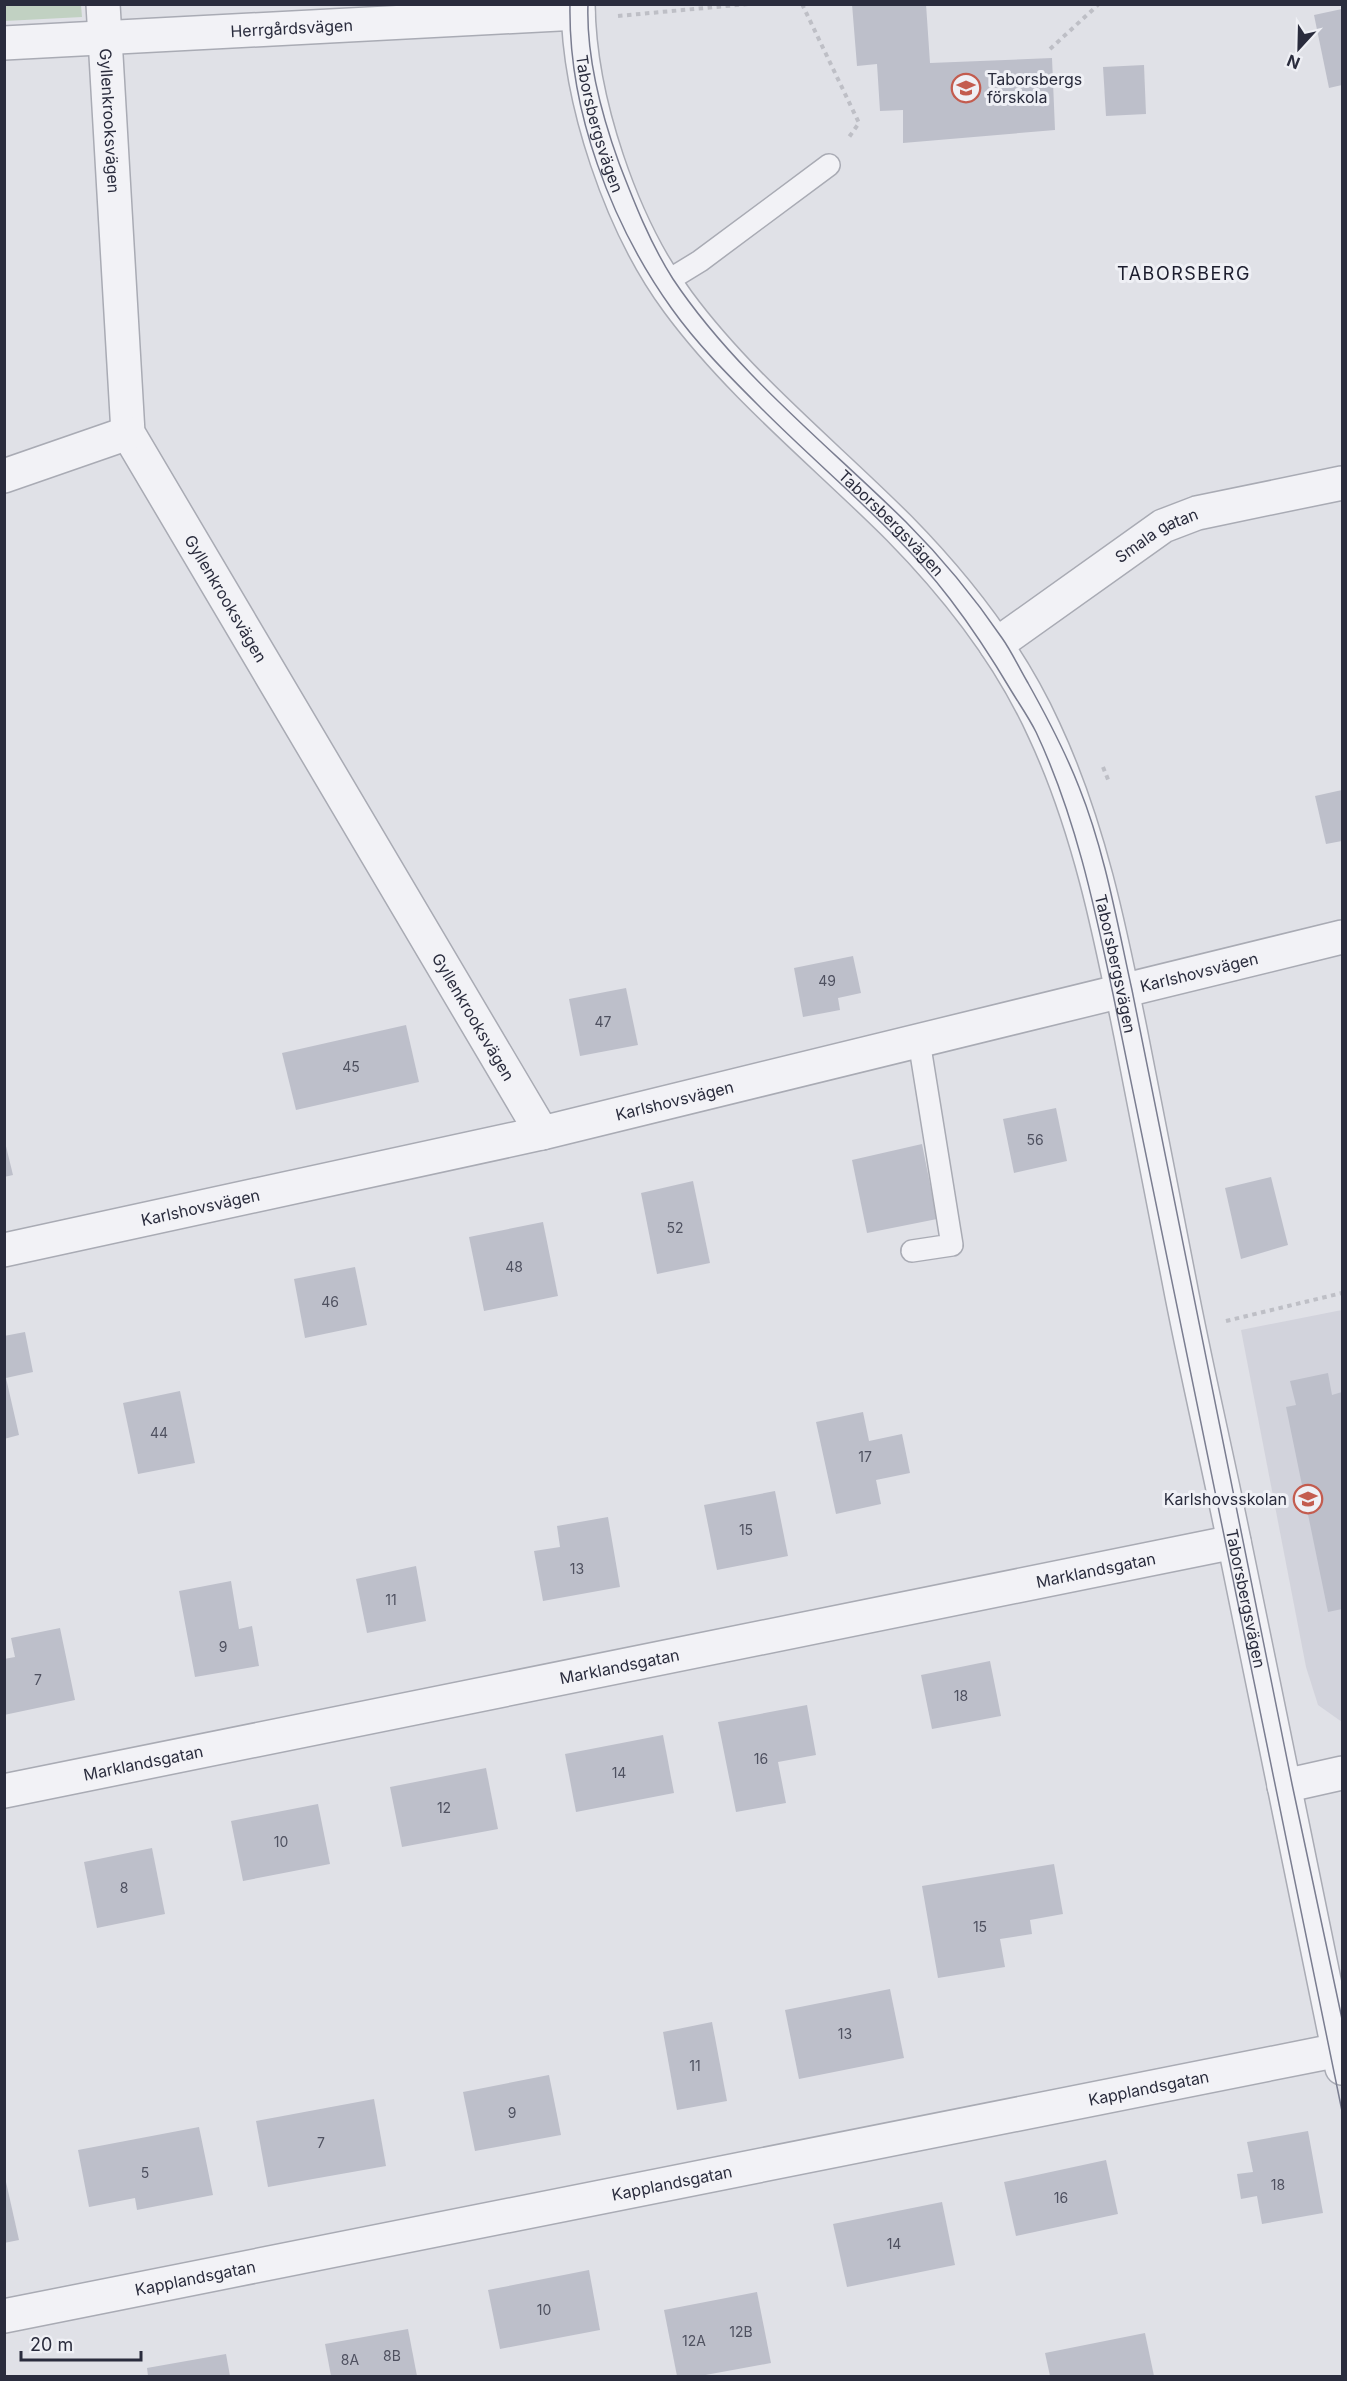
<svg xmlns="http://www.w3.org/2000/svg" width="1347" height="2381" viewBox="0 0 1347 2381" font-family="Inter,sans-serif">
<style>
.built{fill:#d2d3dc}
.green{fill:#c1d1c2}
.building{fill:#bdbfca}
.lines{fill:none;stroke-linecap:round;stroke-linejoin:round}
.lane-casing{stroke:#a9abb4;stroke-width:24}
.street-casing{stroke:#a9abb4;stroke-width:36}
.path{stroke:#bebfc6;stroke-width:4;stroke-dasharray:4.5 4.5;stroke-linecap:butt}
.lane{stroke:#f2f2f6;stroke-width:21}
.street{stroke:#f2f2f6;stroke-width:33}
.tram{stroke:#7a7d90;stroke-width:1.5}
.labels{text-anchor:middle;stroke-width:6;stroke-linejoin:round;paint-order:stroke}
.number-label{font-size:14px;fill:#4f5160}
.street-label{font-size:16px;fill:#2a2c3d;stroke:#eff0f5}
.poi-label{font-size:16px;fill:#2a2c3d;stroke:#eff0f5;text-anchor:start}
.neighbourhood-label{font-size:18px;letter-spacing:1.5px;fill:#1c1d2e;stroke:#eff0f5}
</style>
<rect width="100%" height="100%" fill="#e0e1e7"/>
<!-- built -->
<path class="built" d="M1342,1310V1722L1318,1705L1306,1667L1241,1330Z"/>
<!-- green -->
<path class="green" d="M5,4L81,5L82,17L5,21Z"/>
<!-- building -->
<g class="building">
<path d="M852,4H926L930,63L1052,58L1055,130L903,143V110L880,111L877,64L857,66Z"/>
<path d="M1342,9V85L1329,88L1314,15Z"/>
<path d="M1144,65L1146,114L1106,116L1103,67Z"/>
<path d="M1342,790V841L1326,844L1315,796Z"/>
<path d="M853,956L861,993L838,998L840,1010L803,1017L794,968Z"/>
<path d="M626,988L638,1045L580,1056L569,999Z"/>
<path d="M406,1025L419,1082L296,1110L282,1053Z"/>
<path d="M1056,1108L1067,1161L1014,1173L1003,1119Z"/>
<path d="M4,1138L13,1175L4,1177Z"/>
<path d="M922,1144L937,1219L867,1233L852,1160Z"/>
<path d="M1271,1177L1288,1245L1241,1259L1225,1188Z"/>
<path d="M693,1181L710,1263L657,1274L641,1193Z"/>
<path d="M543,1222L558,1296L484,1311L469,1237Z"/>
<path d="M355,1267L367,1325L305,1338L294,1279Z"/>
<path d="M25,1332L33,1372L6,1378L19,1435L4,1439V1336Z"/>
<path d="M1328,1373L1332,1395L1342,1392V1609L1328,1612L1286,1407L1296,1405L1290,1381Z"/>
<path d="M180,1391L195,1463L138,1474L123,1403Z"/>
<path d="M863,1412L869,1441L902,1434L910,1473L876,1480L881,1504L836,1514L816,1422Z"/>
<path d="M775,1491L788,1556L717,1570L704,1505Z"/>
<path d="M608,1517L620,1587L543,1601L534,1551L560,1547L557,1526Z"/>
<path d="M416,1566L426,1621L367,1633L356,1579Z"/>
<path d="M231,1581L239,1629L252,1626L259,1666L195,1677L179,1591Z"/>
<path d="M60,1628L75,1700L4,1715V1659L15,1657L11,1638Z"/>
<path d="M990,1661L1001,1716L932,1729L921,1675Z"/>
<path d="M807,1705L816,1755L778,1762L786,1803L736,1812L718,1722Z"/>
<path d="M663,1735L674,1793L576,1812L565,1754Z"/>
<path d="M486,1768L498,1829L402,1847L390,1787Z"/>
<path d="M318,1804L330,1864L243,1881L231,1821Z"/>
<path d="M152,1848L165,1914L97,1928L84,1862Z"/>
<path d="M1054,1864L1063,1914L1030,1920L1032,1934L1000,1939L1005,1967L938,1978L922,1886Z"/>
<path d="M890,1989L904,2058L799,2079L785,2010Z"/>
<path d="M712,2022L727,2101L677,2110L663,2032Z"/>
<path d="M549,2075L561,2135L475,2151L463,2092Z"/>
<path d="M374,2099L386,2166L268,2187L256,2121Z"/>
<path d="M199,2127L213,2195L137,2210L135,2198L89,2207L78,2150Z"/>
<path d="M1308,2131L1323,2213L1262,2224L1257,2196L1241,2199L1237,2174L1253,2172L1247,2142Z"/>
<path d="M1106,2160L1118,2214L1016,2236L1004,2182Z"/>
<path d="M4,2173L19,2240L4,2243Z"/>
<path d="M942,2202L955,2265L847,2287L833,2224Z"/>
<path d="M589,2270L600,2330L500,2349L488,2290Z"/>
<path d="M757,2292L771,2363L700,2376H677L664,2310Z"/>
<path d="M408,2329L417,2376H331L325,2344Z"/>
<path d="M1145,2333L1154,2376H1050L1045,2353Z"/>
<path d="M226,2354L230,2376H148L147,2368Z"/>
</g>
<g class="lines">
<!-- lane casing -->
<g class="lane-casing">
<g id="lane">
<path d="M664,283L700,261L829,165"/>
<path d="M912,1251L952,1245L919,1041"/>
</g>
</g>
<!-- street casing -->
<g class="street-casing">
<g id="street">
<path id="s1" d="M103,4L128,433L542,1133"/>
<path id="s2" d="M578,4C579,100 621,225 678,302C740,386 825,454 899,528C957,587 1010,655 1044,730C1089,826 1110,931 1131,1035C1147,1116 1163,1198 1179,1280C1196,1369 1217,1457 1235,1546C1271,1720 1307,1894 1342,2068"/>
<path id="s3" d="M4,43L578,13"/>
<path d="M4,476L128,433"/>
<path id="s4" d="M996,645L1163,526L1197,513L1342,483"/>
<path id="s5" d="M4,1250L542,1133L1342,937"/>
<path d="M1284,1786L1342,1773"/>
<path id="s6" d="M4,1791L1234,1542"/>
<path id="s7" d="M4,2316L1339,2050"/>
</g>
</g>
<!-- path -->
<g class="path">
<path d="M802,4L859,123L847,140"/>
<path d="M618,16L748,4"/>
<path d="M1050,49L1099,4"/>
<path d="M1103,767L1109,782"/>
<path d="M1226,1321L1342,1293"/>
</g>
<!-- lane -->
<use href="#lane" class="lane"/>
<!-- street -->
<use href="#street" class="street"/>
<!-- tram -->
<g class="tram">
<path d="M570,4C568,110 611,224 672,309C697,344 728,375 758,405C822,470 895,527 950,599C973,629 993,660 1012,692C1020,705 1029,718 1036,732C1075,815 1094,904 1113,994L1342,2111"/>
<path d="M588,4C586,58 601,113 619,163C634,202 650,243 673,279C735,372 827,444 906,522C941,557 974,597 1002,638C1012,652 1019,668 1028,683C1047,717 1065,751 1079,787C1105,852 1117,922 1132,990L1292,1784L1342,2019"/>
</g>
</g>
<!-- icons -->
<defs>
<g id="school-ring" transform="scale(1.5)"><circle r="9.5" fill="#eff0f5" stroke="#c35c4f" stroke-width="1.5"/><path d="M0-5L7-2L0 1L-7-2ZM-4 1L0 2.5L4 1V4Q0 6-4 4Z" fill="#c35c4f"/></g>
</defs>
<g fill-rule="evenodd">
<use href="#school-ring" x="966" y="88"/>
<use href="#school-ring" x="1308" y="1499"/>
</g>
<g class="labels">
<!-- number labels -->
<g class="number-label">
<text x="827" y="986">49</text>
<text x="603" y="1027">47</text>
<text x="351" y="1072">45</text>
<text x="1035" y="1145">56</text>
<text x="675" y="1233">52</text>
<text x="514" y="1272">48</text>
<text x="330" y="1307">46</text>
<text x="159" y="1438">44</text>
<text x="865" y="1462">17</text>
<text x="746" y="1535">15</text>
<text x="577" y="1574">13</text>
<text x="391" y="1605">11</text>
<text x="223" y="1652">9</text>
<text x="38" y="1685">7</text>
<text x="961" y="1701">18</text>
<text x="761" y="1764">16</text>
<text x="619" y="1778">14</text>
<text x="444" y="1813">12</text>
<text x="281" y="1847">10</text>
<text x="124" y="1893">8</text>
<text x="980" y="1932">15</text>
<text x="845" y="2039">13</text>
<text x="695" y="2071">11</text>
<text x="512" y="2118">9</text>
<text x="321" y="2148">7</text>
<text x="145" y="2178">5</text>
<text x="1278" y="2190">18</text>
<text x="1061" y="2203">16</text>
<text x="894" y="2249">14</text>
<text x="544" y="2315">10</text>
<text x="741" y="2337">12B</text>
<text x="694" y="2346">12A</text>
<text x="392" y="2361">8B</text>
<text x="350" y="2365">8A</text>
</g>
<!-- street labels -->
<g class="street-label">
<text dy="6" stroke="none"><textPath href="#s3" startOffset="288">Herrgårdsvägen</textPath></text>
<text dy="6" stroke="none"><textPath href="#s1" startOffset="117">Gyllenkrooksvägen</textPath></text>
<text dy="6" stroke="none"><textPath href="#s2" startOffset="122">Taborsbergsvägen</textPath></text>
<text dy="6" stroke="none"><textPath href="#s2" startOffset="626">Taborsbergsvägen</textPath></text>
<text dy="6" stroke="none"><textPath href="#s4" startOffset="195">Smala gatan</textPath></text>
<text dy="6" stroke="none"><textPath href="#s1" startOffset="622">Gyllenkrooksvägen</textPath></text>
<text dy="6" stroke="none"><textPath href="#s2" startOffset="1130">Taborsbergsvägen</textPath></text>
<text dy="6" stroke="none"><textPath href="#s5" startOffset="1227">Karlshovsvägen</textPath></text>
<text dy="6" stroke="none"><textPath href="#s1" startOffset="1108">Gyllenkrooksvägen</textPath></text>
<text dy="6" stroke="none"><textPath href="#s5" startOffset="687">Karlshovsvägen</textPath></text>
<text dy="6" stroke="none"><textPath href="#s5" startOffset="201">Karlshovsvägen</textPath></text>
<text dy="6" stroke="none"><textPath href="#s6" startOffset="1114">Marklandsgatan</textPath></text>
<text dy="6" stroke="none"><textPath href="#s2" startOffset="1778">Taborsbergsvägen</textPath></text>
<text dy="6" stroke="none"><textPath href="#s6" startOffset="628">Marklandsgatan</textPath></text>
<text dy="6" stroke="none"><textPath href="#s6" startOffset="142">Marklandsgatan</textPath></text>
<text dy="6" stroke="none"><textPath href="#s7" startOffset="1167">Kapplandsgatan</textPath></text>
<text dy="6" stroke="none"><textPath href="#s7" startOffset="681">Kapplandsgatan</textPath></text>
<text dy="6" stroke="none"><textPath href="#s7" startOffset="195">Kapplandsgatan</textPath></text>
</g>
<!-- poi labels -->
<g class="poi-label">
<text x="987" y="85">Taborsbergs<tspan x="987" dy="18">förskola</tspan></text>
<text x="1287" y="1505" text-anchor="end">Karlshovsskolan</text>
</g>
<!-- neighbourhood labels -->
<g class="neighbourhood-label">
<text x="1184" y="280">TABORSBERG</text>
</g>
</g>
<!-- border -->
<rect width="1347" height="2381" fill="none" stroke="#2a2c3d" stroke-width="12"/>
<!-- north arrow -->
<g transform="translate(1299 48) rotate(202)" stroke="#eff0f5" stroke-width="4.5" paint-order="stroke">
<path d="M0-4.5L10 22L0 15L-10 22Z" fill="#2a2c3d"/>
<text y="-9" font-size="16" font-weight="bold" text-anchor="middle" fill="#2a2c3d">N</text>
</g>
<!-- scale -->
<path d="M21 2351v9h120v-9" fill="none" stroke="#2a2c3d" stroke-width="3"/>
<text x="30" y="2351" font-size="18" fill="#2a2c3d" stroke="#eff0f5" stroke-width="4.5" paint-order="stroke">20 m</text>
</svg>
